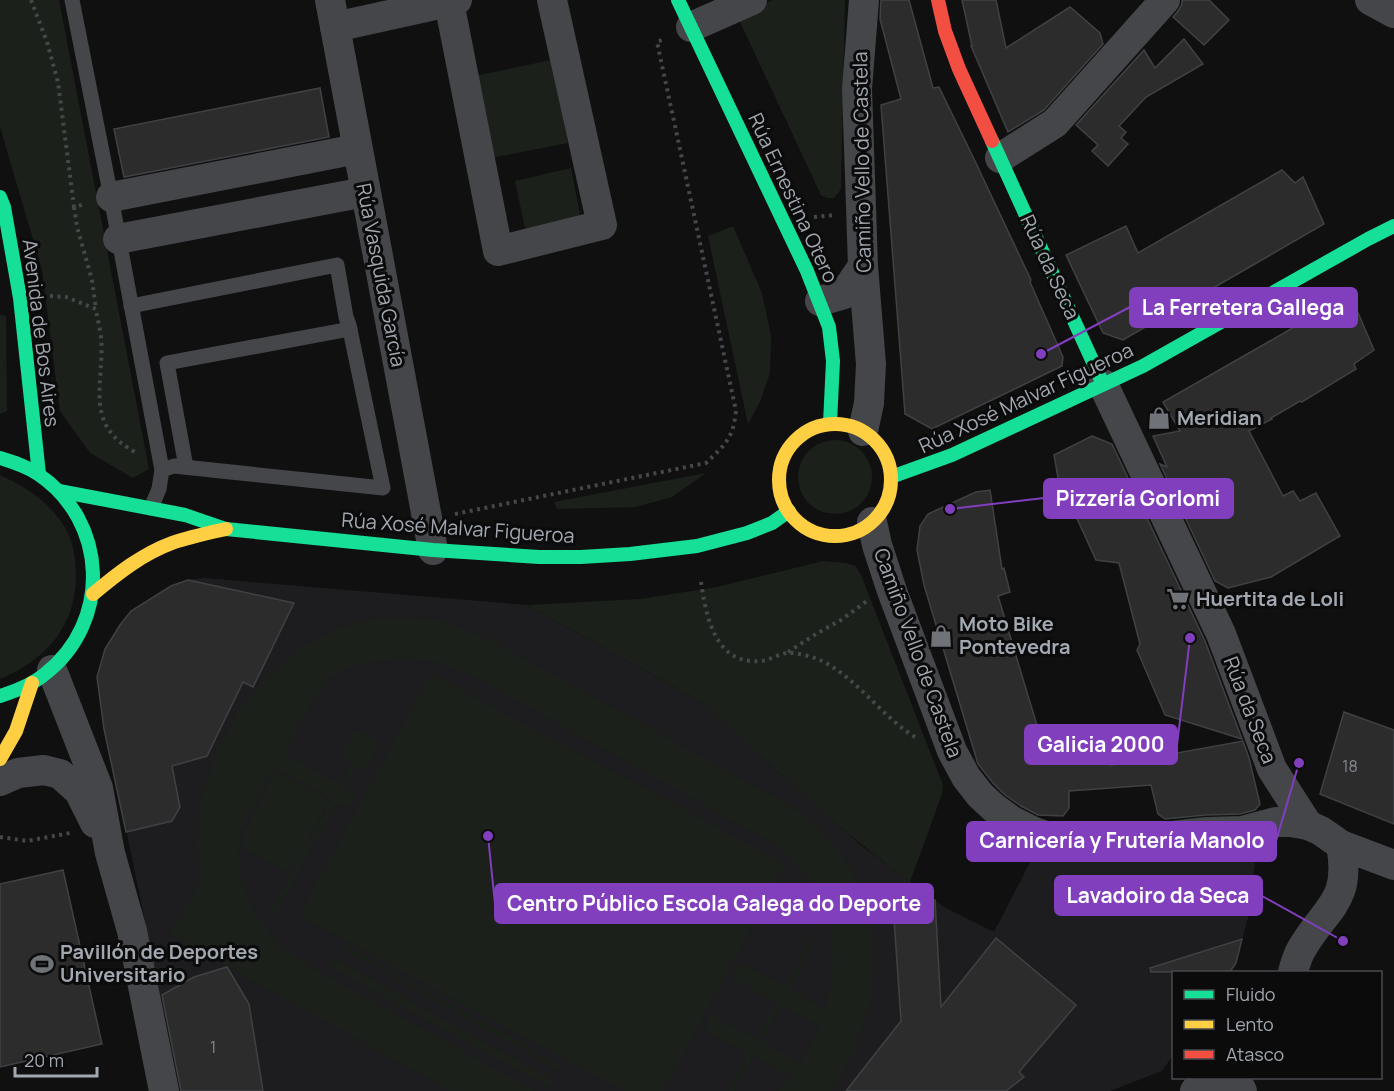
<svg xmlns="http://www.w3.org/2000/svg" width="1394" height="1091" viewBox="0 0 1394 1091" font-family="Manrope,sans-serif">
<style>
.built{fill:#1d1d1f}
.green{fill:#1b201b;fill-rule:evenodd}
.building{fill:#2c2c2d;stroke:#404144;stroke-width:1.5}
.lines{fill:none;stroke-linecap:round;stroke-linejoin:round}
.path{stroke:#46474a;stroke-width:4;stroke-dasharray:3 4.5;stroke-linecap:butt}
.lane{stroke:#444649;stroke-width:15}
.street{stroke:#444649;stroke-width:30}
.fast{stroke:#16e098;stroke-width:14}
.slow{stroke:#ffcf43;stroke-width:14}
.jam{stroke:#f24e42;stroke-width:14}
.labels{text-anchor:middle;stroke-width:6;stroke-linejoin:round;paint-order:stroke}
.number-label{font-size:16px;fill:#84898f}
.street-label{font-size:20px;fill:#a2a8b0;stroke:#0b0b0c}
.poi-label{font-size:20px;font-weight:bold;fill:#a2a8b0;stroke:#0b0b0c;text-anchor:start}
.leader{fill:none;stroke:#813fbd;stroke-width:2}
.callout-dot{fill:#813fbd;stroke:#0b0b0c;stroke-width:2}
.callout{fill:#813fbd;stroke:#813fbd;stroke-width:2}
.callout-label{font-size:21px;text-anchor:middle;font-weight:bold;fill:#fff}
</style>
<rect width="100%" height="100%" fill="#101011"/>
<!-- built -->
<path class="built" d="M204,578L527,605L696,699L717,714L776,770L862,846L944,907L994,932L1039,845L1238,839L1256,851L1250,910L1236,963L1230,972H1174L1173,1055L1162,1071L1110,1091H180L100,703L97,677L105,649L120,625L131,611L171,586L188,580Z"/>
<!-- green -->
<g class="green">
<path d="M0,0H59L149,469L133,478L90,453L60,411L42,270L0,127Z"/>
<path d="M773,0H845L841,189L834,198H827L821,195L740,22V15Z"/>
<path d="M551,60L568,143L491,158L475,76Z"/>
<path d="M571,168L582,225L526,233L515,181Z"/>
<path d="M733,226L762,293L771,336L770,373L760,402L748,424L708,236Z"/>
<path d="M0,315L6,316L7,411L0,414Z"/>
<circle cx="835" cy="477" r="37"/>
<path d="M706,473L672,497L636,507L557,509L554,502Z"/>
<path d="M0,475C26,487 48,501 64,526C73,540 76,559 76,575C76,626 46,660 0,679Z"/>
<path d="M823,561L846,563L856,566L861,575L943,785L942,794L910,882C863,847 818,809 775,769C749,745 724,720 696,699L527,605L640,599L717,587Z"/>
<path d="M409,618L441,621L490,640L780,800L802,814L826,835L850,867L867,905L875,950L870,1002L854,1052L831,1091H779L791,1077L753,1056L733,1091H728L748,1053L704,1029L711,1015L756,1039L776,1002L732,978L740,963L785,987L811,939L815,941L789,989L825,1009C842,960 832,898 794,861C784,851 773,843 760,836L471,675L432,661L408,658L379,660L353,666L331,677L315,695L284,754L340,784L352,763L341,756L356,729L380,742L365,770L357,765L345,787L357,794L349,808L337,802L274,917L269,914L332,799L275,768L241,830L238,850L243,884L256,915L278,943L309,966L535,1091H451L170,935L201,880L196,845L201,800L217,749L240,709L265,678L300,648L339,628L373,619ZM781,1005L819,1026L816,1036L801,1063L761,1041Z"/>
<path d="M431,674L786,864L663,1091H623L299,915Z"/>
<path d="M276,771L329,800L296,861L285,871L241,847L245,831Z"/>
<path d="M342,944L562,1066L559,1070L340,948Z"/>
<path d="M335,959L554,1081L550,1088L330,967Z"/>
</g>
<!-- building -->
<g class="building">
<path d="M881,0H909L933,88L939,87L975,161L1031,280L1030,282L1063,357L1062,366L932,429L905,414L881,105L901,99L880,19Z"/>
<path d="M962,0H996L1006,48L1070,7L1100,33L1103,44L1044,110L1008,132L971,46H972Z"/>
<path d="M1182,0H1209L1229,20L1204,45L1173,17L1178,11L1182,4Z"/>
<path d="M1184,39L1203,64L1146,97L1119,126L1126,132L1121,138L1128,144L1108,166L1092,151L1098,145L1076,125L1144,50L1155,68Z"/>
<path d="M320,88L329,137L124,177L114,129Z"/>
<path d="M1282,170L1295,183L1303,177L1324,224L1123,340L1103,333L1066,255L1126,226L1138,253Z"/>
<path d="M1344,298L1353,301L1374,350L1354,364L1356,369L1302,402L1300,401L1271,418L1272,419L1249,431L1283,496L1293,491L1300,501L1316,493L1340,536L1271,577L1228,588L1215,581L1160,464L1167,467L1153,436L1180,431L1163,402L1270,341Z"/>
<path d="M1092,436L1112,444L1205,641L1242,739L1165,715L1137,650L1140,644L1119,563L1096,560L1074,512H1064L1054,455Z"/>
<path d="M990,490L1002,569L1004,568L1010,592L998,596L1042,742L1068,749V761L1111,758V765L1243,741L1249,758L1260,804L1255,810L1240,814L1206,815L1165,819L1158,814L1151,785L1069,791V808L1063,816L1038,815L1021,806L1005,795L993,783L978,764L924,585L917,550L920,526L928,514L976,492Z"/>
<path d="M188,580L294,603L253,687L243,682L207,756L172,766L180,807L172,821L126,832L104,729L97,677L105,649L120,625L131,611L171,586Z"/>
<path d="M1344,712L1394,730V824L1320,794Z"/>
<path d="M63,870L102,1044L0,1067V884Z"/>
<path d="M935,900L941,1007L996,938L1076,1005L1019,1072L1024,1077L1006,1091H846L901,1021L893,904Z"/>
<path d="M1242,939L1236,963L1230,972H1151L1150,968Z"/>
<path d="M227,967L249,1004L263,1091H181L162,995L194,977Z"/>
</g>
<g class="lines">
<!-- path -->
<g class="path">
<path d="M31,0L47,42L58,82L74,207L85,204"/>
<path d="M74,207L77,227L92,280L96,309"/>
<path d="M814,217L834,215"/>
<path d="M50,296L66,297L96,309C97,318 100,327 101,337C105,384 82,425 137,453"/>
<path d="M455,514L706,463C726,444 733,438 736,411L657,42L664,39"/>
<path d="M701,582C706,616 715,665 760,661C769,661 778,654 787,653C796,652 814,657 822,661C858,679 881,716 915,737"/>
<path d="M788,652L816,634L841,620L867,601"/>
<path d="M0,837L27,841L70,833"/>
</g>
<!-- lane -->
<g class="lane">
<path d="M72,0L111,197L162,470L159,489L151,508"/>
<path d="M131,306L337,265L346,317L349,325L383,488L174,466L162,470"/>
<path d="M186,467L167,363L350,329"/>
</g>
<!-- street -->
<g class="street">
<path d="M330,0L433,550"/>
<path d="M1370,0L1394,13"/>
<path d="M449,2L498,251L602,225L552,0"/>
<path d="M335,27L457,0"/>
<path d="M691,27L752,0"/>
<path d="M1000,158L1055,123L1165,0"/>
<path d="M111,197L357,149"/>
<path d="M118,239L365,192"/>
<path d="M820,301L844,294L863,266"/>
<path d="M1103,384L1221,634L1272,769L1308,825"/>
<path d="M863,431L869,403L871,364L863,266L857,89L864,0"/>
<path d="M872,522L877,545L892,591L952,751L966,777L980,795L994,808L1012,821L1034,832L1055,839L1073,842L1091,843L1129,841L1207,832L1242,831L1276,822H1290L1308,825L1321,831L1341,845L1394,865"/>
<path d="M52,670L98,788L110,853L132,931L164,1091"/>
<path d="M0,781L18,773L44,770L60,774L79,791L95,823"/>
<path d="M1293,972C1295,965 1297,957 1301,950C1325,907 1352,903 1341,845"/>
<path d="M1235,1078L1242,1091"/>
<path d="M1195,1091L1211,1085L1222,1078"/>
</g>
<!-- fast -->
<g class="fast">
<path d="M678,0L807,271L829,327L833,361L830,423"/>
<path d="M992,141L1103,384"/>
<path d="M0,197L4,207L20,298L39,474"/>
<path d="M0,458C13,462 26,466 38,474C108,521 112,622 45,674C32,685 16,691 0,696"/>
<path d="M891,477L952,455L1143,366L1368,239L1394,226"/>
<path d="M59,491L185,515L226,529L433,550L539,557H581L630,554L697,546L747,533L772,523L789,511"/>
</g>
<!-- slow -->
<g class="slow">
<circle cx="835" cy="480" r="56"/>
<path d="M93,594C117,574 142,554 172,543C189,537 208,533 226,529"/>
<path d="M0,759L16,731L32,683"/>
</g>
<!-- jam -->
<path class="jam" d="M938,0L945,31L959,69L992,141"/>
</g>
<!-- icons -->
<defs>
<g id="shop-bare" transform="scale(1.8)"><path d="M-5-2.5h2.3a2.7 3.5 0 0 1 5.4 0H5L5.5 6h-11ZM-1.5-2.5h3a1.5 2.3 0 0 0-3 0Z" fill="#6f7378" stroke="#0b0b0c" stroke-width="2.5" paint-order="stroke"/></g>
<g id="supermarket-bare" transform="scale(1.8)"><path d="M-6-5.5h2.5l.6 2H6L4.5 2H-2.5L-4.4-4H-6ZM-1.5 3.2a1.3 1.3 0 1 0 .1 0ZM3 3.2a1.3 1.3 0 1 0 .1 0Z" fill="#6f7378" stroke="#0b0b0c" stroke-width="2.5" paint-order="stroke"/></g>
<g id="stadium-bare" transform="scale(1.8)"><path d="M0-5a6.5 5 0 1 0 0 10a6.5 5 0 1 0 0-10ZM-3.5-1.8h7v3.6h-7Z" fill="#6f7378" stroke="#0b0b0c" stroke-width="2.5" paint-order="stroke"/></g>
</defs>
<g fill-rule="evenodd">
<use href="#shop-bare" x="1159" y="418"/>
<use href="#supermarket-bare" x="1178" y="599"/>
<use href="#shop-bare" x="941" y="636"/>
<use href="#stadium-bare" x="42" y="964"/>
</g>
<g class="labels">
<!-- number labels -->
<g class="number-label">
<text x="1350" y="772">18</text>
<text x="213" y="1053">1</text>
</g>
<!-- street labels -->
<g class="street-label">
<text transform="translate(862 162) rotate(-91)" y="7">Camiño Vello de Castela</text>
<text transform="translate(793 198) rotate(65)" y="7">Rúa Ernestina Otero</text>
<text transform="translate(1050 267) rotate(65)" y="7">Rúa da Seca</text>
<text transform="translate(381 275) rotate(79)" y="7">Rúa Vasquida García</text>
<text transform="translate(41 333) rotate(83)" y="7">Avenida de Bos Aires</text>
<text transform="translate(1026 398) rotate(-25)" y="7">Rúa Xosé Malvar Figueroa</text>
<text transform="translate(458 528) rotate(4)" y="7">Rúa Xosé Malvar Figueroa</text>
<text transform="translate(918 653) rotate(70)" y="7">Camiño Vello de Castela</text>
<text transform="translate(1250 710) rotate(69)" y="7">Rúa da Seca</text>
</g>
<!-- poi labels -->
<g class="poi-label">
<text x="1177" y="425">Meridian</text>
<text x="1196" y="606">Huertita de Loli</text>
<text x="959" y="631">Moto Bike<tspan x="959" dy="23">Pontevedra</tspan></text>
<text x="60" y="959">Pavillón de Deportes<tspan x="60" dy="23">Universitario</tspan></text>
</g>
</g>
<!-- callouts -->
<path class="leader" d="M1041 354L1130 307M950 509L1044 498M1190 638L1177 745M1299 763L1276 841M1343 941L1262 896M488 836L495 904"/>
<g class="callout-dot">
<circle cx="1041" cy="354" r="6"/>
<circle cx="950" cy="509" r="6"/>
<circle cx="1190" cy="638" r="6"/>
<circle cx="1299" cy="763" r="6"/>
<circle cx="1343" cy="941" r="6"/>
<circle cx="488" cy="836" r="6"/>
</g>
<g class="callout">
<rect x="1130" y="288" width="227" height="39" rx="6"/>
<rect x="1044" y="479" width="189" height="39" rx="6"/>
<rect x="1025" y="725" width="152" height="39" rx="6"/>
<rect x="967" y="822" width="309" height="39" rx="6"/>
<rect x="1055" y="876" width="207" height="39" rx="6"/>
<rect x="495" y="884" width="438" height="39" rx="6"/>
</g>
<g class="callout-label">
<text x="1243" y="315">La Ferretera Gallega</text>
<text x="1138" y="506">Pizzería Gorlomi</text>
<text x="1101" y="752">Galicia 2000</text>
<text x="1122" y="848">Carnicería y Frutería Manolo</text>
<text x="1158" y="903">Lavadoiro da Seca</text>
<text x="714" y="911">Centro Público Escola Galega do Deporte</text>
</g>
<!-- legend -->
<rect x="1172" y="971" width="210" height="108" fill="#0b0b0c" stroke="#474a4e" stroke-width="1.5"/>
<rect x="1184" y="990" width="30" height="9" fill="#16e098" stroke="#474a4e" stroke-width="1.5"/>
<text x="1226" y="1001" font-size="18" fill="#a2a8b0">Fluido</text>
<rect x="1184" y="1020" width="30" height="9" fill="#ffcf43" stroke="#474a4e" stroke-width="1.5"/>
<text x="1226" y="1031" font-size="18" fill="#a2a8b0">Lento</text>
<rect x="1184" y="1050" width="30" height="9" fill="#f24e42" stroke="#474a4e" stroke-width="1.5"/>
<text x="1226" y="1061" font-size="18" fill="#a2a8b0">Atasco</text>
<!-- scale -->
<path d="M15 1067v9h82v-9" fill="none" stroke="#a2a8b0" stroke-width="3"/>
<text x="24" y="1067" font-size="18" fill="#a2a8b0" stroke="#0b0b0c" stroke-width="4.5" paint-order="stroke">20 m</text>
</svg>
